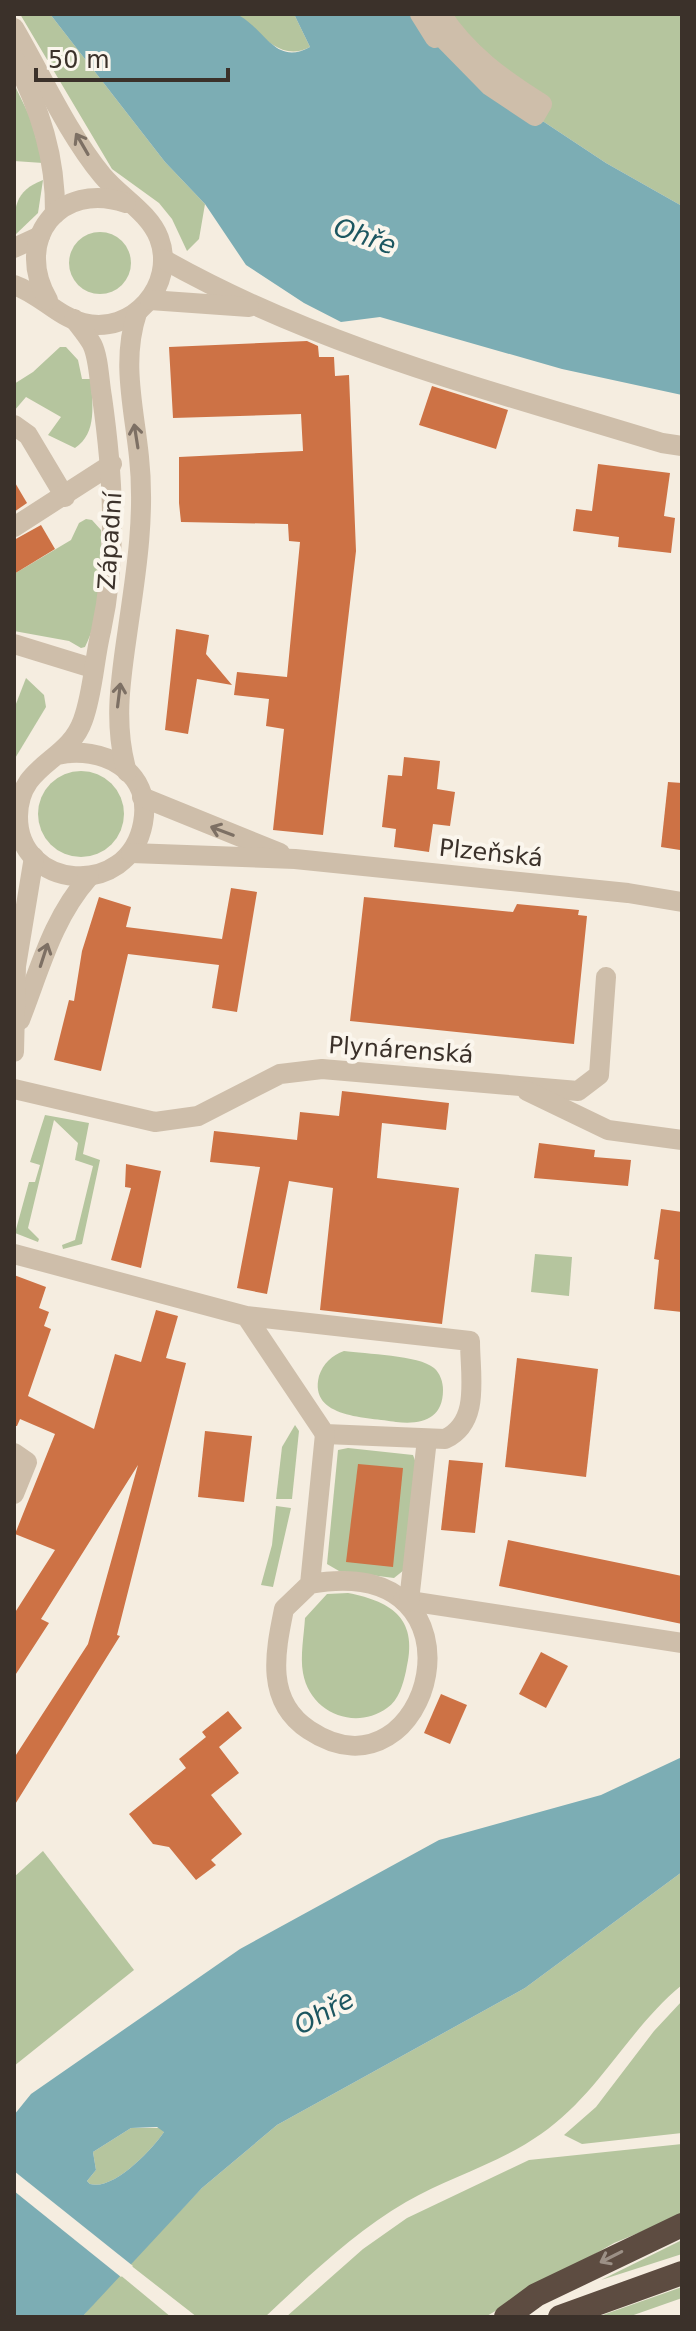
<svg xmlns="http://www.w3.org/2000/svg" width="696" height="2331" viewBox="0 0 696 2331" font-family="'DejaVu Sans',sans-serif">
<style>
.green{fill:#b5c59e}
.water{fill:#7cadb4;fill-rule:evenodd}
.pier{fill:#f5ede0}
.building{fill:#cd7245}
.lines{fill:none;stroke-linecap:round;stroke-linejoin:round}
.minor{stroke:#cebeaa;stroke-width:20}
.highway{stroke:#5d4c41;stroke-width:24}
.oneway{stroke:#7d7064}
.oneway2{stroke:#9c9086}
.labels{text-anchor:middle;stroke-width:8;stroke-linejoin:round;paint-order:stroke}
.street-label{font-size:24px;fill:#3b312a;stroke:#fbf6ed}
.water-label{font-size:26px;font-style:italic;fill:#1c5660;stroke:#fbf6ed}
</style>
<rect width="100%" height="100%" fill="#f5ede0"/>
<!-- green -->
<g class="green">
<path d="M20,14H50L165,162L205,204L199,239L187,251L172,219L159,203L112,169Z"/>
<path d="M237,14H294L310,47C280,63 260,33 237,14Z"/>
<path d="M420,14H682V206L606,163L535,116Z"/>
<path d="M14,84L30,117L43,163L14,161Z"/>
<path d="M43,180L38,213L14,236C14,208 14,191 43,180Z"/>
<circle cx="100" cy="263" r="31"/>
<path d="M60,347H66L78,360L82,379H91C92,403 98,433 75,448L48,435L61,417L26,397L14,411V384L33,372Z"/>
<path d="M86,519L92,520L101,530C101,568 103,612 85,647L81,648L69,641L14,631V574L71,540L79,523Z"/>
<path d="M26,678L44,695L46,707L14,760V709Z"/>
<circle cx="81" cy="814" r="43"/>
<path d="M45,1115L89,1123L83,1154L100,1160L82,1244L63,1249L62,1245L75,1240L93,1166L75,1160L78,1143L54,1120L28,1228L39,1239L38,1242L15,1233L29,1182H35L40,1165L30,1162Z"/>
<path d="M535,1254L572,1257L569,1296L531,1292Z"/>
<path d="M344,1351C365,1354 419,1355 434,1368C440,1373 443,1382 443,1390C443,1419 422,1425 396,1422C369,1417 308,1419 319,1376C323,1364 332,1355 344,1351Z"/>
<path d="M295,1425L299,1431L292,1499H276L282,1447Z"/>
<path d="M348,1448L413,1455L416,1463L404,1570L394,1578L339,1571L327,1564L338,1450Z"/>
<path d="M276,1506L291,1508L273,1587L261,1585L272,1545Z"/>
<path d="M348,1593C394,1602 419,1620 406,1671C403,1684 399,1700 387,1708C355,1731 310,1713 303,1673C300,1656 304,1635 305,1618L327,1594Z"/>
<path d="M43,1851L134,1970L14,2066V1877Z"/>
<path d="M682,1872V1985C628,2029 600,2093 541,2134C500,2163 449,2177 406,2202C354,2232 309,2276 265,2317H197L129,2264L202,2188L277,2125L525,1988Z"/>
<path d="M682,2001V2133L582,2144L564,2135L596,2107L654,2031Z"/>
<path d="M131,2128H163L164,2132C152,2150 113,2191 90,2184L87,2181L96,2170L93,2152Z"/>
<path d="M682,2144V2215L614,2243L485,2317H286L363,2249L407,2218L529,2160Z"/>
<path d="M682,2240V2254L601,2280Z"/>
<path d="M119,2274L171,2317H82Z"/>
<path d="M682,2287V2298L628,2317H597Z"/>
</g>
<!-- water -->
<g class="water">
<path d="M50,14C76,14 228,9 240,16C266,31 276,66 310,47L294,14H420L535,116L606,163L682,206V395L562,369L380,317L341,322L304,303L246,265L205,204L165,162Z"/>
<path d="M682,1757V1872L525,1988L277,2125L202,2188L82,2317H14V2115L31,2094L240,1949L439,1840L601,1795ZM131,2128L157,2127L164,2132C152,2150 113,2191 90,2184L87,2181L96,2170L93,2152Z"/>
</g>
<!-- pier -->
<path class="pier" d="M14,2171L133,2266L121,2277L14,2191Z"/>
<!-- building -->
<g class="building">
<path d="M307,341L318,346L319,357H334L335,376L349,375L356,551L323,835L273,830L284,729L266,726L269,699L234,695L237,672L287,677L300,542L289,541L288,524L181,522L179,503V457L303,451L301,414L173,418L169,347Z"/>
<path d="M432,386L508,410L496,449L419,425Z"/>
<path d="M598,464L670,473L664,516L675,518L671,553L618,547L619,537L573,531L576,509L592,511Z"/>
<path d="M14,481L27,503L14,512Z"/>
<path d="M41,525L55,549L14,574V540Z"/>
<path d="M176,629L209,635L206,654L232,685L197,679L188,734L165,730Z"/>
<path d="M404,757L440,761L437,789L455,792L450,826L433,824L429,852L394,847L396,829L382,827L388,775L402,776Z"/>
<path d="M668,782L682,783L680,850L661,847Z"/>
<path d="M231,888L257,892L237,1012L212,1008L219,965L128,954L101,1071L54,1060L69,1000L74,1001L82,951L99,897L131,907L126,927L222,939Z"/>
<path d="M364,897L513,912L517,904L579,910L578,915L587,916L574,1044L350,1021Z"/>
<path d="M342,1091L449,1103L446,1130L382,1123L377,1178L459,1188L442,1324L320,1310L333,1188L289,1181L267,1294L237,1288L260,1167L210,1162L214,1131L297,1140L300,1112L339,1116Z"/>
<path d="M539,1143L595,1150L594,1157L631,1160L628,1186L534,1178Z"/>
<path d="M126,1164L161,1171L141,1268L111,1260L131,1188L125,1187Z"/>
<path d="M661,1209L682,1212V1312L654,1309L659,1260L654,1259Z"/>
<path d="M14,1275L46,1287L39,1308L49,1312L44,1326L51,1329L28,1396L94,1429L115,1354L141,1362L156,1310L178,1316L166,1358L186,1363L117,1635L120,1636L14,1806V1758L88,1644L138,1465L41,1619L49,1623L14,1677V1614L55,1550L15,1534L55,1434L20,1419L17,1426H14Z"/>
<path d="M517,1358L598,1369L586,1477L505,1467Z"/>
<path d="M205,1431L252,1436L244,1502L198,1497Z"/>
<path d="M449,1460L483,1463L475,1533L441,1530Z"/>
<path d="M358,1464L403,1468L393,1567L346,1562Z"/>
<path d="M508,1540L682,1576V1624L499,1586Z"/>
<path d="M541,1652L568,1666L546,1708L519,1694Z"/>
<path d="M441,1694L467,1705L450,1744L424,1733Z"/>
<path d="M228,1711L242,1728L219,1747L239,1773L211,1795L242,1834L211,1860L216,1865L196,1880L169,1847L153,1844L129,1814L186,1768L179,1759L206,1737L202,1732Z"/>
</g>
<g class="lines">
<!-- minor -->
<g class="minor">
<path d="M420,14L435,38L440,35L490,86L535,116L542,104C503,80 466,53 441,14"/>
<path d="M14,28C42,76 67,132 102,175C119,196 149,212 159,238C177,285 132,336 83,323C57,316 40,294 14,285"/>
<path d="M14,58C40,109 56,157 55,214"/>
<path d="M14,248L40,236"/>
<path d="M163,259C318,347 493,391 662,443L682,446"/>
<path d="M48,300C13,240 59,180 126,203"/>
<path d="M150,300L249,307"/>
<path d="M14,425L28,435L65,497"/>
<path d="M14,527L112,464"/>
<path d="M14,644L92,668"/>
<path d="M57,755C101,745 153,770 143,823C129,900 17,890 18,816C19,763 68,763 83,720C93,693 94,660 101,631C118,553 113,475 102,397C99,381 99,358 92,344C87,335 80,327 74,319"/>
<path d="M127,772C112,721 122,672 129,621C137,567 145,512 139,457C134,408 121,361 137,313"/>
<path d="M142,797L280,853"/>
<path d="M131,853L295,859L628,893L682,902"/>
<path d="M20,1020C40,969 52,919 89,877"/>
<path d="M14,1052L16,966L34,857"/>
<path d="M14,1089L155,1122L198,1116L280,1074L322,1069L578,1091L599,1075L606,977"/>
<path d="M527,1091L608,1130L682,1140"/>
<path d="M14,1254L246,1316L470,1341C470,1376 481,1422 445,1439L325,1434L246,1316"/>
<path d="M14,1453L27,1462L14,1494"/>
<path d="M310,1584C499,1550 431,1811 309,1730C265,1701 275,1653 284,1609L310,1584L325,1434"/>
<path d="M403,1600L682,1643"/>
<path d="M409,1601L427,1439"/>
</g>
<!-- highway -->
<g class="highway">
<path d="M506,2317L536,2295L682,2225"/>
<path d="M560,2317L682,2273"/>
</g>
</g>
<!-- one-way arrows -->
<defs><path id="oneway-shaft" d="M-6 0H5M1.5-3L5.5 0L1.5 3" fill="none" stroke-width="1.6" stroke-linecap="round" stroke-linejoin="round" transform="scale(2)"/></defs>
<g class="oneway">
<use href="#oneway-shaft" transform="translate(82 144) rotate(-120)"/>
<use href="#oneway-shaft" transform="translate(136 436) rotate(-99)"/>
<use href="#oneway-shaft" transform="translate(119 695) rotate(-83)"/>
<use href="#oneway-shaft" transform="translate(222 831) rotate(-159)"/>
<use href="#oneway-shaft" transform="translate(44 955) rotate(-72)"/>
</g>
<use class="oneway2" href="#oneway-shaft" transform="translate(611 2257) rotate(153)"/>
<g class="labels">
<!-- street labels -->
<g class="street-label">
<text transform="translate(110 541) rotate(-86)" y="8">Západní</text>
<text transform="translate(491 853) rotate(6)" y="8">Plzeňská</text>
<text transform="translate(401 1050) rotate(4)" y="8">Plynárenská</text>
</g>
<!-- water labels -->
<g class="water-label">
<text transform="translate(365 236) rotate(19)" y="9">Ohře</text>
<text transform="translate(324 2012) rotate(-29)" y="9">Ohře</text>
</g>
</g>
<!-- border -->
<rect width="696" height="2331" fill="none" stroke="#3b312a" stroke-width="32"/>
<!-- scale -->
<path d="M36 68v12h192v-12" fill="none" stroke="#3b312a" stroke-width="4"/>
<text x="48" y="68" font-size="24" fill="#3b312a" stroke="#fbf6ed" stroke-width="6" paint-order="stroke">50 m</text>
</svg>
